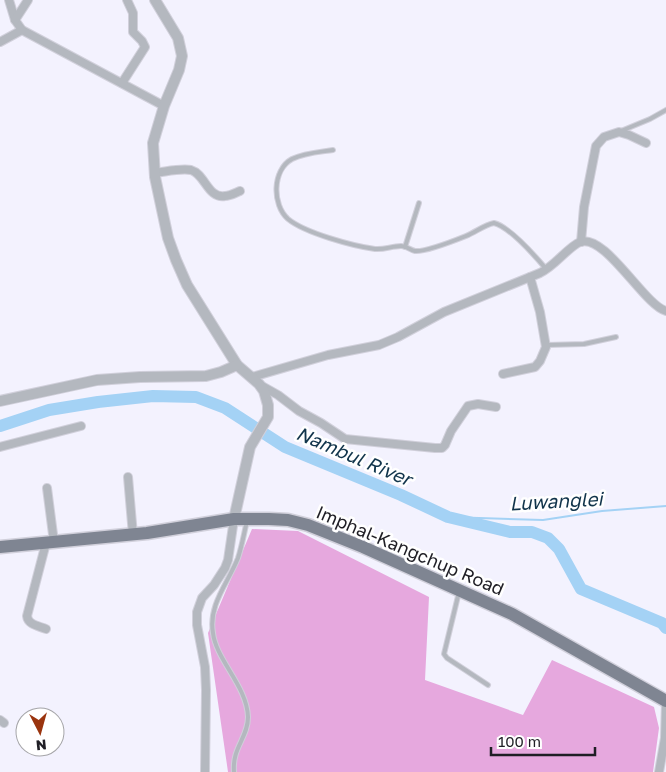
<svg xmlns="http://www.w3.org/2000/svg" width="666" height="772" viewBox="0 0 666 772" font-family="'Golos Text',sans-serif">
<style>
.green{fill:#e6a8de}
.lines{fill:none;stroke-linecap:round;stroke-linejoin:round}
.stream{stroke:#a4d2f5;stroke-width:2}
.river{stroke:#a4d2f5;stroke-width:12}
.service-casing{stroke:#d1d0db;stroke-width:6}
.minor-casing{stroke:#d1d0db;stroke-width:10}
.tertiary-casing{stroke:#d1d0db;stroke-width:12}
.primary-casing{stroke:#d1d0db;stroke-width:15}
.service{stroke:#b4b8bf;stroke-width:4}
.minor{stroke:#b4b8bf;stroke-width:8}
.tertiary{stroke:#b4b8bf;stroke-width:10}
.primary{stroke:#7f8592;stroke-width:12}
.labels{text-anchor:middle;stroke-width:5;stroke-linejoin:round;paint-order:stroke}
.street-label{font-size:18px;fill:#1f1e25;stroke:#fff}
.water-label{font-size:19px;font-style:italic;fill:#11344b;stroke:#fff}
</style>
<rect width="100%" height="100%" fill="#f3f2fe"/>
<!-- green -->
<path class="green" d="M252,529L298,531L429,597L425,680L523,715L552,660L654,707L659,728L653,772H228L208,633Z"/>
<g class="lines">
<!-- stream -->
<path class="stream" d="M448,517L543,520L602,511L666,506"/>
<!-- river -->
<path class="river" d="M0,426L49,410L98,402L153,396L196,397L225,408L285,447L401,495L448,517L510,532H532L548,538L559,549L581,589L662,623L666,628"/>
<!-- service casing -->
<g class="service-casing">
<g id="service">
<path d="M621,131L650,119L666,110"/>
<path d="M333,150C320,152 304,153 292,159C272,170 272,205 288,219C305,233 353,246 375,249C384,250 392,246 401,246C407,246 410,250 415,251C425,252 456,240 466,236C476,232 484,225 494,223C510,227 536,257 547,270"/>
<path d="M405,247L419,203"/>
<path d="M547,345L584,344L616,337"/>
<path d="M459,592L444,654L447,658L488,685"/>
<path d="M234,772C232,747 248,738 248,717C247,686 216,660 213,633C208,605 228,583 238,558C242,546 244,533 247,521"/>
</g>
</g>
<!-- minor casing -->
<g class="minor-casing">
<g id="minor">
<path d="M9,0L15,20L22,30L164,106"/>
<path d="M15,20L28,0"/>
<path d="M0,42L22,30"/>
<path d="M122,83L145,47L142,41L133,32V13L127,0"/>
<path d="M154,173C165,172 180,168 191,170C205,174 208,199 225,196C230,196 235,193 240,191"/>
<path d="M581,242L584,207L596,146L604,137L619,132L629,135L646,143"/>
<path d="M503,374L535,367L540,361L546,347L540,312L530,277"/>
<path d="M252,377L328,355L379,345L398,337L444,312L540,273C555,266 568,247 580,242C605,233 644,305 666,311"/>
<path d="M262,386L278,395L299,411L321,423L345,439L435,448H442L445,445L451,431L468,406L478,404L496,407"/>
<path d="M0,447L81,426"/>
<path d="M128,477L133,535"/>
<path d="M47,488L54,542"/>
<path d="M46,543L27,616C28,625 39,626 46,629"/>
<path d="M0,720L4,723"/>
<path d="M205,772L206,690L205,667L197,625V612L202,598L214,585L225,568L228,560L234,519"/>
<path d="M659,772L665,738L666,701"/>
</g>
</g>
<!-- tertiary casing -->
<g class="tertiary-casing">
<g id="tertiary">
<path d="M155,0L178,38L182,56L179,70L164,106L153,143L155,177L168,238L176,260L187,285L237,365L259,384L264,391L268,405V417L250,447L234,519"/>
<path d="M0,401L97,380L140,377L206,376L221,372L237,365"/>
</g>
</g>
<!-- primary casing -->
<g class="primary-casing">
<path id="primary" d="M0,547L147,533L234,519H269L288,520L308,525L363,547L512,614L666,701"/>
</g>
<!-- service -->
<use href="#service" class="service"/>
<!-- minor -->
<use href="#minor" class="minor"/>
<!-- tertiary -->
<use href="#tertiary" class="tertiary"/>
<!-- primary -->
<use href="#primary" class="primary"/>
</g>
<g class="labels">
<!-- street labels -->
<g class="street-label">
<text transform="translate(410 551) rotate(23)" y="6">Imphal-Kangchup Road</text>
</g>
<!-- water labels -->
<g class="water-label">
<text transform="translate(354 456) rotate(23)" y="7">Nambul River</text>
<text transform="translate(556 501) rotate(-3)" y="7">Luwanglei</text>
</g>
</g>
<!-- north arrow -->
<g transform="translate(40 732) rotate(174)"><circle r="24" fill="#ffffff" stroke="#a5a5a8"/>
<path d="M0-4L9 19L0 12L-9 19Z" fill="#9a340e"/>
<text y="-8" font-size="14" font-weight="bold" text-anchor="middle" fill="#1f1e25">N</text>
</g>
<!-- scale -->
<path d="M491 747v8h104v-8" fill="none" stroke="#1f1e25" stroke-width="2.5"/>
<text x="498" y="747" font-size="15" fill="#1f1e25" stroke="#ffffff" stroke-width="4" paint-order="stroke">100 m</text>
</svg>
